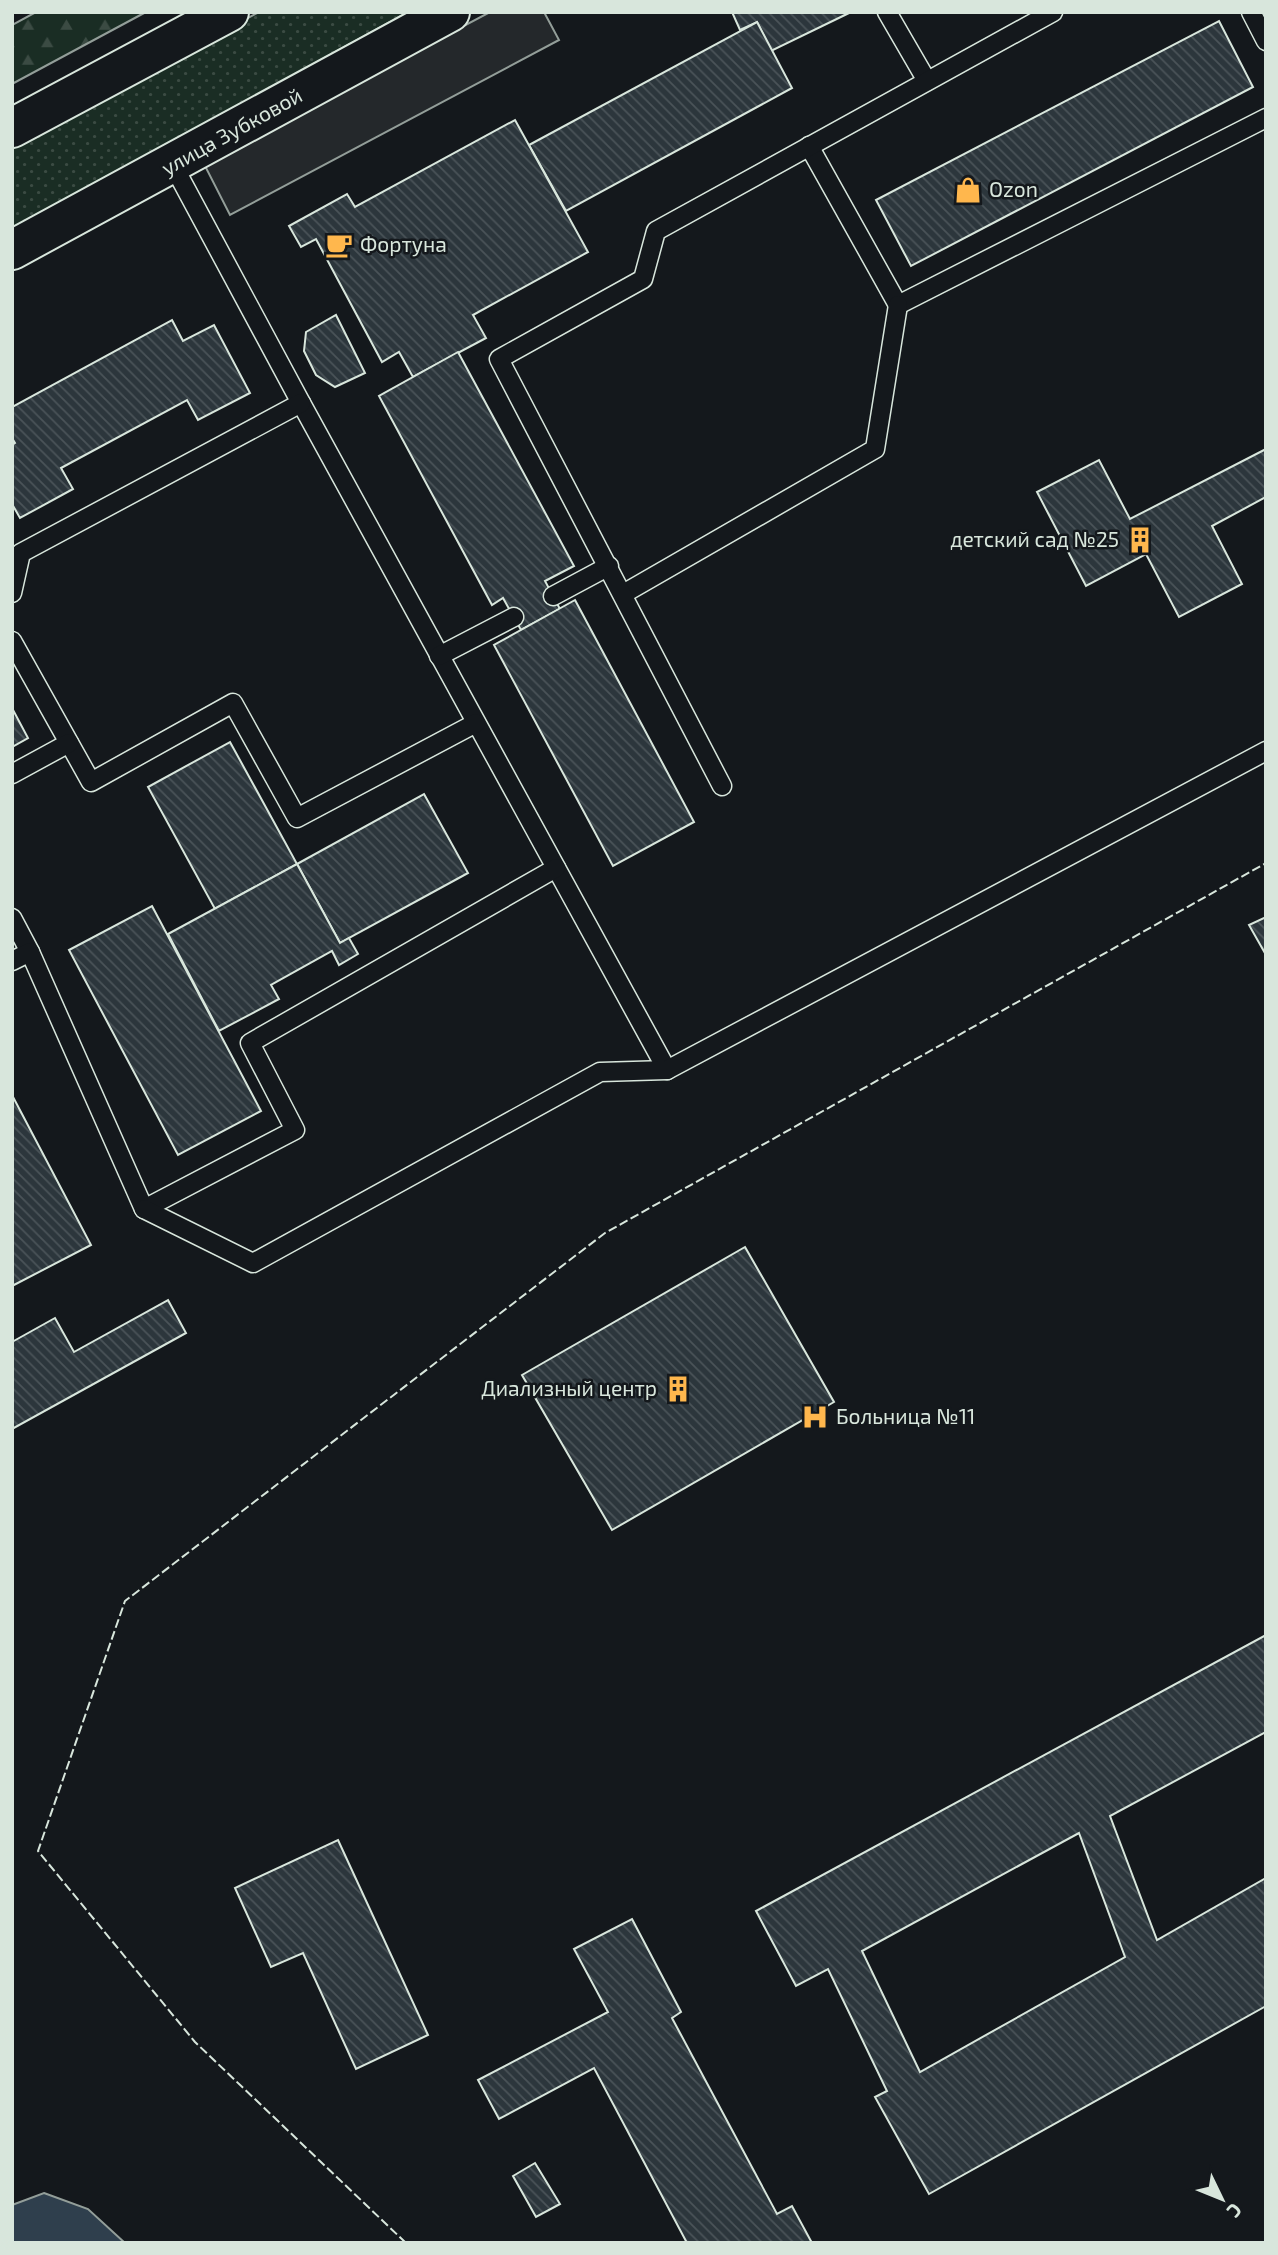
<svg xmlns="http://www.w3.org/2000/svg" width="1278" height="2255" viewBox="0 0 1278 2255" font-family="'Exo 2',sans-serif">
<style>
.grass{fill:url(#grass-dots);stroke:#939e99;stroke-width:2}
.forest{fill:url(#forest-firs);stroke:#939e99;stroke-width:2}
.parking{fill:#24282b;stroke:#939e99;stroke-width:2}
.water{fill:#2f3f4d;stroke:#939e99;stroke-width:2}
.building{fill:url(#building-back-hatch);stroke:#d8e6dc;stroke-width:2;fill-rule:evenodd}
.lines{fill:none;stroke-linecap:round;stroke-linejoin:round}
.lane-casing{stroke:#d8e6dc;stroke-width:21}
.primary-casing{stroke:#d8e6dc;stroke-width:42}
.lane{stroke:#14181c;stroke-width:18}
.primary{stroke:#14181c;stroke-width:38}
.fence{stroke:#d8e6dc;stroke-width:2;stroke-dasharray:9 3.5;stroke-linecap:butt}
.labels{text-anchor:middle;stroke-width:5;stroke-linejoin:round;paint-order:stroke}
.street-label{font-size:21px;fill:#d8e6dc;stroke:#14181c}
.poi-label{font-size:21px;fill:#d8e6dc;stroke:#14181c;text-anchor:start}
</style>
<defs>
<pattern id="grass-dots" width="8" height="8" patternUnits="userSpaceOnUse" patternTransform="scale(1.75)"><rect width="8" height="8" fill="#1a2d24"/><path d="M2 2h.1M6 6h.1" fill="none" stroke="#3b4b43" stroke-width="1.8" stroke-linecap="round"/></pattern>
<pattern id="forest-firs" width="22" height="20" patternUnits="userSpaceOnUse" patternTransform="scale(1.75)"><rect width="22" height="20" fill="#1a2d24"/><path d="M5 1l3.5 6h-7zM16 11l3.5 6h-7z" fill="#3b4b43"/></pattern>
<pattern id="building-back-hatch" width="6" height="6" patternUnits="userSpaceOnUse" patternTransform="scale(1.75)"><rect width="6" height="6" fill="#2c363c"/><path d="M-1 5l2 2M0 0l6 6M5-1l2 2" fill="none" stroke="#4a5358"/></pattern>
</defs>
<rect width="100%" height="100%" fill="#14181c"/>
<!-- grass -->
<path class="grass" d="M259,12H408L12,230V146Z"/>
<!-- forest -->
<path class="forest" d="M36,12H146L12,84V25Z"/>
<!-- parking -->
<path class="parking" d="M490,12H544L559,40L230,215L204,164Z"/>
<!-- water -->
<path class="water" d="M44,2193L88,2209L125,2243H12V2205Z"/>
<!-- building -->
<g class="building">
<path d="M732,12H849V13L771,51L757,22L740,30Z"/>
<path d="M1219,21L1253,87L911,266L876,200Z"/>
<path d="M757,22L792,88L566,211L529,145Z"/>
<path d="M515,120L588,252L473,315L486,338L413,377L399,352L382,362L316,239L301,247L289,226L347,194L355,207Z"/>
<path d="M336,315L365,373L335,387L316,375L304,351L306,332Z"/>
<path d="M172,320L183,341L214,325L250,393L198,420L187,400L61,468L73,489L20,518L12,504V445L15,443L12,438V407Z"/>
<path d="M458,352L574,566L545,581L560,609L521,630L503,598L492,605L379,396Z"/>
<path d="M1266,449V497L1212,526L1242,584L1179,617L1146,554L1086,586L1037,492L1099,460L1130,519Z"/>
<path d="M575,600L694,822L613,866L494,645Z"/>
<path d="M12,708L28,738L12,747Z"/>
<path d="M230,742L297,864L215,909L148,787Z"/>
<path d="M424,794L468,873L340,943L297,864Z"/>
<path d="M297,864L340,943L349,938L358,954L339,965L332,951L271,985L279,999L219,1031L168,934Z"/>
<path d="M152,906L261,1111L178,1155L69,950Z"/>
<path d="M1266,917V955L1249,925Z"/>
<path d="M12,1095L91,1245L12,1286Z"/>
<path d="M745,1247L834,1402L612,1530L522,1375Z"/>
<path d="M168,1300L186,1333L12,1429V1342L55,1318L74,1352Z"/>
<path d="M1266,1635V1732L1110,1816L1157,1940L1266,1878V2006L929,2194L875,2097L887,2091L828,1969L796,1986L756,1911ZM1079,1833L1125,1957L920,2072L862,1951Z"/>
<path d="M338,1840L428,2035L356,2069L303,1953L271,1967L235,1888Z"/>
<path d="M632,1919L681,2012L672,2018L777,2214L792,2206L812,2243H687L594,2068L499,2119L478,2080L608,2012L574,1949Z"/>
<path d="M535,2163L560,2204L536,2217L513,2176Z"/>
</g>
<g class="lines">
<!-- lane casing -->
<g class="lane-casing">
<g id="lane">
<path d="M887,12L927,81"/>
<path d="M1251,12L1266,41"/>
<path d="M809,146L898,305L1266,118"/>
<path d="M173,165L301,403L667,1070"/>
<path d="M12,593L21,553L301,403"/>
<path d="M623,594L875,449L898,305"/>
<path d="M553,596L609,566"/>
<path d="M12,641L91,782L233,703L297,818L476,723"/>
<path d="M439,656L514,617"/>
<path d="M12,774L69,743"/>
<path d="M722,786L499,359L643,279L656,231L1053,12"/>
<path d="M12,918L30,952"/>
<path d="M12,961L30,952L144,1209L295,1130L250,1043L556,868"/>
<path d="M144,1209L253,1263L600,1072L667,1070L1266,751"/>
</g>
</g>
<!-- primary casing -->
<g class="primary-casing">
<g id="primary">
<path d="M12,128L229,12"/>
<path d="M12,250L450,12"/>
</g>
</g>
<!-- lane -->
<use href="#lane" class="lane"/>
<!-- primary -->
<use href="#primary" class="primary"/>
<!-- fence -->
<path class="fence" d="M406,2243L195,2042L38,1851L125,1601L605,1233L1266,863"/>
</g>
<!-- icons -->
<defs>
<g id="shop-bare" transform="scale(2.1)"><path d="M-5-2.5h2.3a2.7 3.5 0 0 1 5.4 0H5L5.5 6h-11ZM-1.5-2.5h3a1.5 2.3 0 0 0-3 0Z" fill="#ffb74d" stroke="#14181c" stroke-width="2.5" paint-order="stroke"/></g>
<g id="cafe-bare" transform="scale(2.1)"><path d="M-5.5-4.5H6V0H3Q3 3.5 0 3.5H-2.5Q-5.5 3.5-5.5 0ZM3-3.2v2h1.7v-2ZM-6 4.5H4V6H-6Z" fill="#ffb74d" stroke="#14181c" stroke-width="2.5" paint-order="stroke"/></g>
<g id="building-bare" transform="scale(2.1)"><path d="M-4-6H4V6H1V3H-1V6H-4ZM-2.5-4.3h1.7v1.8h-1.7ZM.8-4.3h1.7v1.8H.8ZM-2.5-1h1.7V.8h-1.7ZM.8-1h1.7V.8H.8Z" fill="#ffb74d" stroke="#14181c" stroke-width="2.5" paint-order="stroke"/></g>
<g id="hospital-bare" transform="scale(2.1)"><path d="M-5-5h3v3.5h4V-5h3V5h-3V1.5h-4V5h-3Z" fill="#ffb74d" stroke="#14181c" stroke-width="2.5" paint-order="stroke"/></g>
</defs>
<g fill-rule="evenodd">
<use href="#shop-bare" x="968" y="190"/>
<use href="#cafe-bare" x="339" y="245"/>
<use href="#building-bare" x="1140" y="540"/>
<use href="#building-bare" x="678" y="1389"/>
<use href="#hospital-bare" x="815" y="1417"/>
</g>
<g class="labels">
<!-- street labels -->
<g class="street-label">
<text transform="translate(232 132) rotate(-29)" y="7">улица Зубковой</text>
</g>
<!-- poi labels -->
<g class="poi-label">
<text x="989" y="197">Ozon</text>
<text x="360" y="252">Фортуна</text>
<text x="1119" y="547" text-anchor="end">детский сад №25</text>
<text x="657" y="1396" text-anchor="end">Диализный центр</text>
<text x="836" y="1424">Больница №11</text>
</g>
</g>
<!-- border -->
<rect width="1278" height="2255" fill="none" stroke="#d8e6dc" stroke-width="28"/>
<!-- north arrow -->
<g transform="translate(1222 2199) rotate(133)" stroke="#14181c" stroke-width="5" paint-order="stroke">
<path d="M0-5L12 26L0 18L-12 26Z" fill="#d8e6dc"/>
<text y="-10" font-size="19" font-weight="bold" text-anchor="middle" fill="#d8e6dc">С</text>
</g>
</svg>
